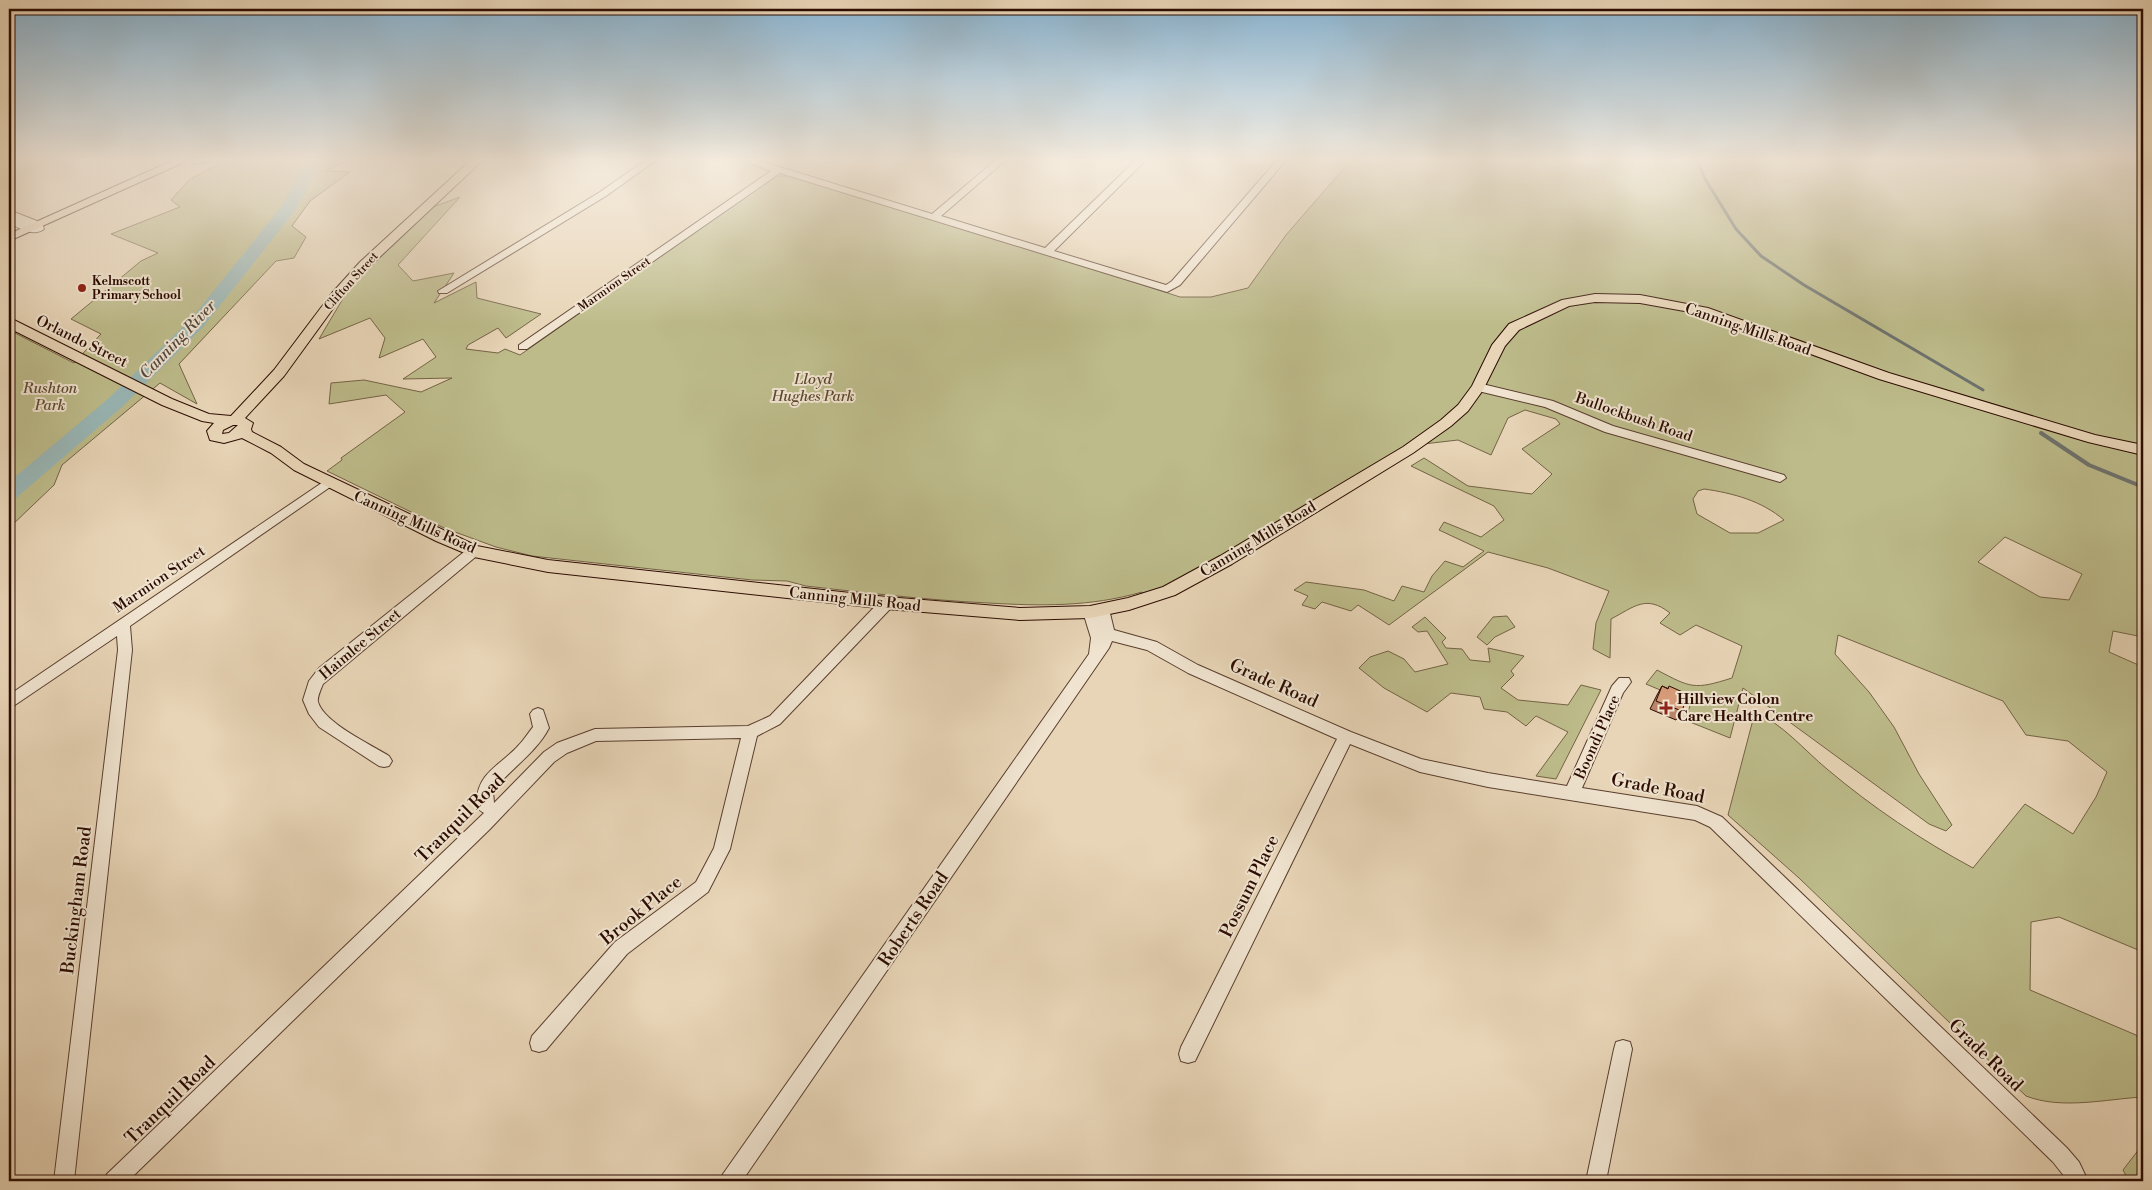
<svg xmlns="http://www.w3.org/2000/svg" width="2152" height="1190" viewBox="0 0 2152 1190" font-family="'Libre Bodoni',serif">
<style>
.green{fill:#bdbb8a;stroke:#746345;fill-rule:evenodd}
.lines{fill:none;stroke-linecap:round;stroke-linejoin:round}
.stream-far1{stroke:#6d726e;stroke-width:3}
.stream{stroke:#6d726e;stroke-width:4}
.river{fill:#99b7b7;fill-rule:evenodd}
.minor-casing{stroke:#5a3e2e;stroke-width:2}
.major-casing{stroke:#2b0b00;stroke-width:2}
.minor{fill:#f0e4d0;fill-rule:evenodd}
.major{fill:#e8d5b7;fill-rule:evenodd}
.wall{fill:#b88568;stroke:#2b0b00}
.building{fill:#d69b79;stroke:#2b0b00}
.poi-dot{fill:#8f2418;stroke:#f0e4d0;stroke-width:2}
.labels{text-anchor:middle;stroke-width:4;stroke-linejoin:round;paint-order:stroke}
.far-poi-label{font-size:12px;font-weight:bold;fill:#2b0b00;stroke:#f0e4d0;text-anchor:start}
.far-street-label{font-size:12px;fill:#2b0b00;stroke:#f0e4d0}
.street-label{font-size:15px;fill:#2b0b00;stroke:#f0e4d0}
.park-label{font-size:15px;font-style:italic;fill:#5e4930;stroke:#f0e4d0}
.poi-label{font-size:15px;font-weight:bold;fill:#2b0b00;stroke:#f0e4d0;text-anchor:start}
.water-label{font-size:16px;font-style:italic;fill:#524740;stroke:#f0e4d0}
.near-street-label{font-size:18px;fill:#2b0b00;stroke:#f0e4d0}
</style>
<rect width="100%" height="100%" fill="#e8d5b7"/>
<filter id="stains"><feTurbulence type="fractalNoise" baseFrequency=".004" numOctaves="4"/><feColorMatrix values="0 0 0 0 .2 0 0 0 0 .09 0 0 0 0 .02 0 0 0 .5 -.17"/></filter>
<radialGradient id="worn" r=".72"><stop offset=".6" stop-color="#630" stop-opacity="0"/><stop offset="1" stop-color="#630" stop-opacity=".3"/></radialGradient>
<!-- green -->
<g class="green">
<path d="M200,159H352L326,171L350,172L310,201L292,226L306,237L294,258L276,261L179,364L197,404L160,383L62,465L54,485L9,528V330L74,363L101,334L71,319L141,261L158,253L111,234L180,207L171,200L189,180L221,162L193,164Z"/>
<path d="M1352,159H2143V637L2113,631L2109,652L2143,667V952L2059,917L2031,922L2030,990L2136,1035L2143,1046V1097C2106,1099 2062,1110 2026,1096L1799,878L1728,815L1755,712C1783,724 1804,750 1827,769C1872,807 1921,840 1973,868L2025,804L2073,834L2096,797L2107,772L2068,741L2026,735L2003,701L1838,635L1835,654L1869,692L1894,727L1919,774L1952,825L1946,831L1929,824L1743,688L1730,738L1685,720L1691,703L1646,684L1657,670C1691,688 1694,690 1732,678L1742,646L1696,625L1680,635L1660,623L1670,613C1646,594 1634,607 1611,619L1610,658L1593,649L1596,623L1609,591L1548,568L1488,552L1389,625L1358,605L1351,611L1322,602L1315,609L1302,605L1308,596L1294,590L1306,582L1364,590L1394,601L1402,586L1424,592L1432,576L1445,561L1463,567L1484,551L1439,530L1444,522L1481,537L1504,520L1494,506L1411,466L1424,458L1468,486L1532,494L1552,474L1522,449L1560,424L1556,419L1525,410L1508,418L1491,455L1458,440L1406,446L1284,521L1175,582L1144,595L1142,592C1090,607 1041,606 988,603C927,600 867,593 806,586L787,581L752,580L532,556L496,547L444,528L327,471L342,460L341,458L405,412L386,395L329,404L331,383L364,380L421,392L452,378L403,379L436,357L423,339L379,358L385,338L370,318L319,339L348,290L422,211L460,197L398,265L413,281L454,273L434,303L476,282L477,298L541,314L506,338L498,328L468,345L466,349L498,353L505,349L520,355L775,176H789L1014,243L1180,297H1211L1248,288L1286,235ZM1704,489C1733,493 1762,501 1784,520L1758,533H1730L1697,514L1693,499L1698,491ZM2005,537L2082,574L2069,600L2040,597L1978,562Z"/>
<path d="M1507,616L1515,627L1495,637L1487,645L1477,637L1493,617Z"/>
<path d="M1425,617L1446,638L1442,642L1446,648L1462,649L1470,660L1490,662L1488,648L1524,656L1511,671L1514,675L1501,688L1518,700L1568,705L1581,685L1601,690L1556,779L1536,776L1568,732L1536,716L1526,726L1507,712L1484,709L1480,697L1451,693L1427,712L1384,688L1359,668L1370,657L1388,651L1404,659L1415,672L1448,664L1427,631L1418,632L1412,627Z"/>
<path d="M2143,1144V1181H2129L2123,1170Z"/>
</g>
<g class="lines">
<!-- stream-far1 -->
<path class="stream-far1" d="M1697,159L1705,179L1736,229L1761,256L1804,285L1983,390"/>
<!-- stream -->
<path class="stream" d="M2041,433L2089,465L2143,487"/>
<!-- river -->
<path class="river" d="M308,159H323L294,212L203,327L122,407L16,498L9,500V482L108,399L191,319L281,207Z"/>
<!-- minor casing -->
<g class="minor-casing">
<g id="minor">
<path d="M647,159H658L606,196L447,293H439L438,291L600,192Z"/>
<path d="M739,159H754L932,214L997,159H1007L941,216L1045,248L1137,159H1147L1054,251L1166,285L1172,281L1278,159H1287L1180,285L1167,292L780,173L527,349H519V345L771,171Z"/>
<path d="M9,210L42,223L44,229C34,237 19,228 9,223Z"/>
<path d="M1478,383L1553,401L1613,426L1784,475L1786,478L1780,482L1605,432L1545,407L1474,390L1472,387Z"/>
<path d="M329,478L335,482L333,485L130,626L132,650L74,1181H54L118,650L117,636L9,709V695Z"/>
<path d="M474,546L479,548L481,551L479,554L323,684C321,689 317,697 318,702C324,723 372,745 389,756L392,761L389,766L384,767L379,766L319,727L309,714L303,700L309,681L319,668L469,548Z"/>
<path d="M887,598L892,599L894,603L892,607L780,724L757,736L730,849L708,892L627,954L546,1050L539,1052L532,1050L530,1043L532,1036L615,942L696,882L714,848L741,738L596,741L567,753L554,762L490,829L128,1181H104L107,1174L484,813C478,810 477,807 477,801C477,773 502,764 518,746C524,740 528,733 533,727L530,714L533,710L538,708L543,710L549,728C536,753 510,769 493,791L494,803L544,752L557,743L595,729L748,726L770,716L882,599Z"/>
<path d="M1103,604L1108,605L1114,630L1157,642L1198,665L1351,732L1421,759L1488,773L1567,786L1612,686L1619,678H1629L1631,682L1623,693L1582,788L1697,806L1722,817L2067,1148L2079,1162L2088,1181H2068L2053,1162L1710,827L1695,820L1488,787L1420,772L1350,744L1195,1061L1188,1063L1181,1061L1179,1054L1181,1047L1337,739L1188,673L1147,650L1112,641L1109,648L742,1181H720L723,1174L1089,654L1091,638L1083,612L1085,608L1090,607L1096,611L1098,605Z"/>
<path d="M1623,1040L1630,1042L1632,1049L1606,1181H1586L1614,1049L1616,1042Z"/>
</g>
</g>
<!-- major casing -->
<g class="major-casing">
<g id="major">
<path d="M176,159H191L9,241V234Z"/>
<path d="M472,159H484L368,268L340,299L284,376L245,418L253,423L251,429L252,432L281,447L304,464L477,546L548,560L887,597L1020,608L1090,606L1128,598L1163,587L1220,556L1403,447L1441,420L1458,405L1472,386L1492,345L1509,324L1562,300L1595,294L1640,295L1708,308L1889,373L2095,435L2143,445V455L2088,442L1879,379L1701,314L1640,303L1595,302L1569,306L1519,330L1505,346L1483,390L1468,411L1451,426L1413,453L1232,564L1175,595L1129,610L1090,618L1020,620L887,609L548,572L474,557L436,541L294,470L271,453L242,438L224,443L210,440L207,431L214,423L202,421L162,405L9,328V319L14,320L172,399L209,414L231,416L274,370L332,293L360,262ZM233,425H238L229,433L222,434L223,430Z"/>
</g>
</g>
<!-- minor -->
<use href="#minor" class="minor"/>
<!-- major -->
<use href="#major" class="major"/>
</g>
<!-- wall -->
<path class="wall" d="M1662,686L1684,695L1682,711L1676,720L1650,709L1657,695Z"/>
<!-- building -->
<path class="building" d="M1662,686L1668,689L1669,686L1685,693L1684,695L1687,697L1682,711L1656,701Z"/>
<!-- sky -->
<linearGradient id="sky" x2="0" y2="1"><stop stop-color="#88b5d4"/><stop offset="0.49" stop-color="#f5ecdf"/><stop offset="1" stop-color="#f5ecdf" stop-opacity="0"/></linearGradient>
<rect width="2152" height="326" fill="url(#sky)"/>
<!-- markers -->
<g class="poi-dot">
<circle cx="82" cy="288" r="5"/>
<path d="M1663.5 700.5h5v5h5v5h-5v5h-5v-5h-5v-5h5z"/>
</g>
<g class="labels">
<!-- far-poi labels -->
<g class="far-poi-label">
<text x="92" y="285">Kelmscott<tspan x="92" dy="14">Primary School</tspan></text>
</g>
<!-- far-street labels -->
<g class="far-street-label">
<text transform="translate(351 281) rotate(-48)" y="4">Clifton Street</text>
<text transform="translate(614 284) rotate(-35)" y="4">Marmion Street</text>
</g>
<!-- street labels -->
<g class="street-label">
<text transform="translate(1748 329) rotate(19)" y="5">Canning Mills Road</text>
<text transform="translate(82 341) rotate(26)" y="5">Orlando Street</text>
<text transform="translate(1634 417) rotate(19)" y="5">Bullockbush Road</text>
<text transform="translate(415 522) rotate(24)" y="5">Canning Mills Road</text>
<text transform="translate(1258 539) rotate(-31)" y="5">Canning Mills Road</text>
<text transform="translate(159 579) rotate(-34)" y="5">Marmion Street</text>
<text transform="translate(855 599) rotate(6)" y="5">Canning Mills Road</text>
<text transform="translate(360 644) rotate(-40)" y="5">Haimlee Street</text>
<text transform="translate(1597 737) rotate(-66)" y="5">Boondi Place</text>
</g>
<!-- park labels -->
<g class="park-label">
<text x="813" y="384">Lloyd<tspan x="813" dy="17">Hughes Park</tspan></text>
<text x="50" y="393">Rushton<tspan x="50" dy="17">Park</tspan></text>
</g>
<!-- poi labels -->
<g class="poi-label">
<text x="1677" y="704">Hillview Colon<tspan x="1677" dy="17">Care Health Centre</tspan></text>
</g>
<!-- water labels -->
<g class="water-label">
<text transform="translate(177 339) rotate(-46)" y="6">Canning River</text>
</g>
<!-- near-street labels -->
<g class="near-street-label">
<text transform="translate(1274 683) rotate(24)" y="6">Grade Road</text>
<text transform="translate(1658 788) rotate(11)" y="6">Grade Road</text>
<text transform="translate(460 818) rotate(-45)" y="6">Tranquil Road</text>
<text transform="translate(1249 886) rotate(-64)" y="6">Possum Place</text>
<text transform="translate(76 900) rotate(-83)" y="6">Buckingham Road</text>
<text transform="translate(641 910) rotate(-39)" y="6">Brook Place</text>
<text transform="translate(913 919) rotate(-56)" y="6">Roberts Road</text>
<text transform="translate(1986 1055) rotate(44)" y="6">Grade Road</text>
<text transform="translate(170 1100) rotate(-44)" y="6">Tranquil Road</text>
</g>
</g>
<!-- margin -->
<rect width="2152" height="1190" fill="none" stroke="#e8d5b7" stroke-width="30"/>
<rect x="10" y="10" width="2132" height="1170" fill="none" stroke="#2b0b00" stroke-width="2.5"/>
<rect x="15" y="15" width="2122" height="1160" fill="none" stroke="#2b0b00"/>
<rect width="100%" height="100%" filter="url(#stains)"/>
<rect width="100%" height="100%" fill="url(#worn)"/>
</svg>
